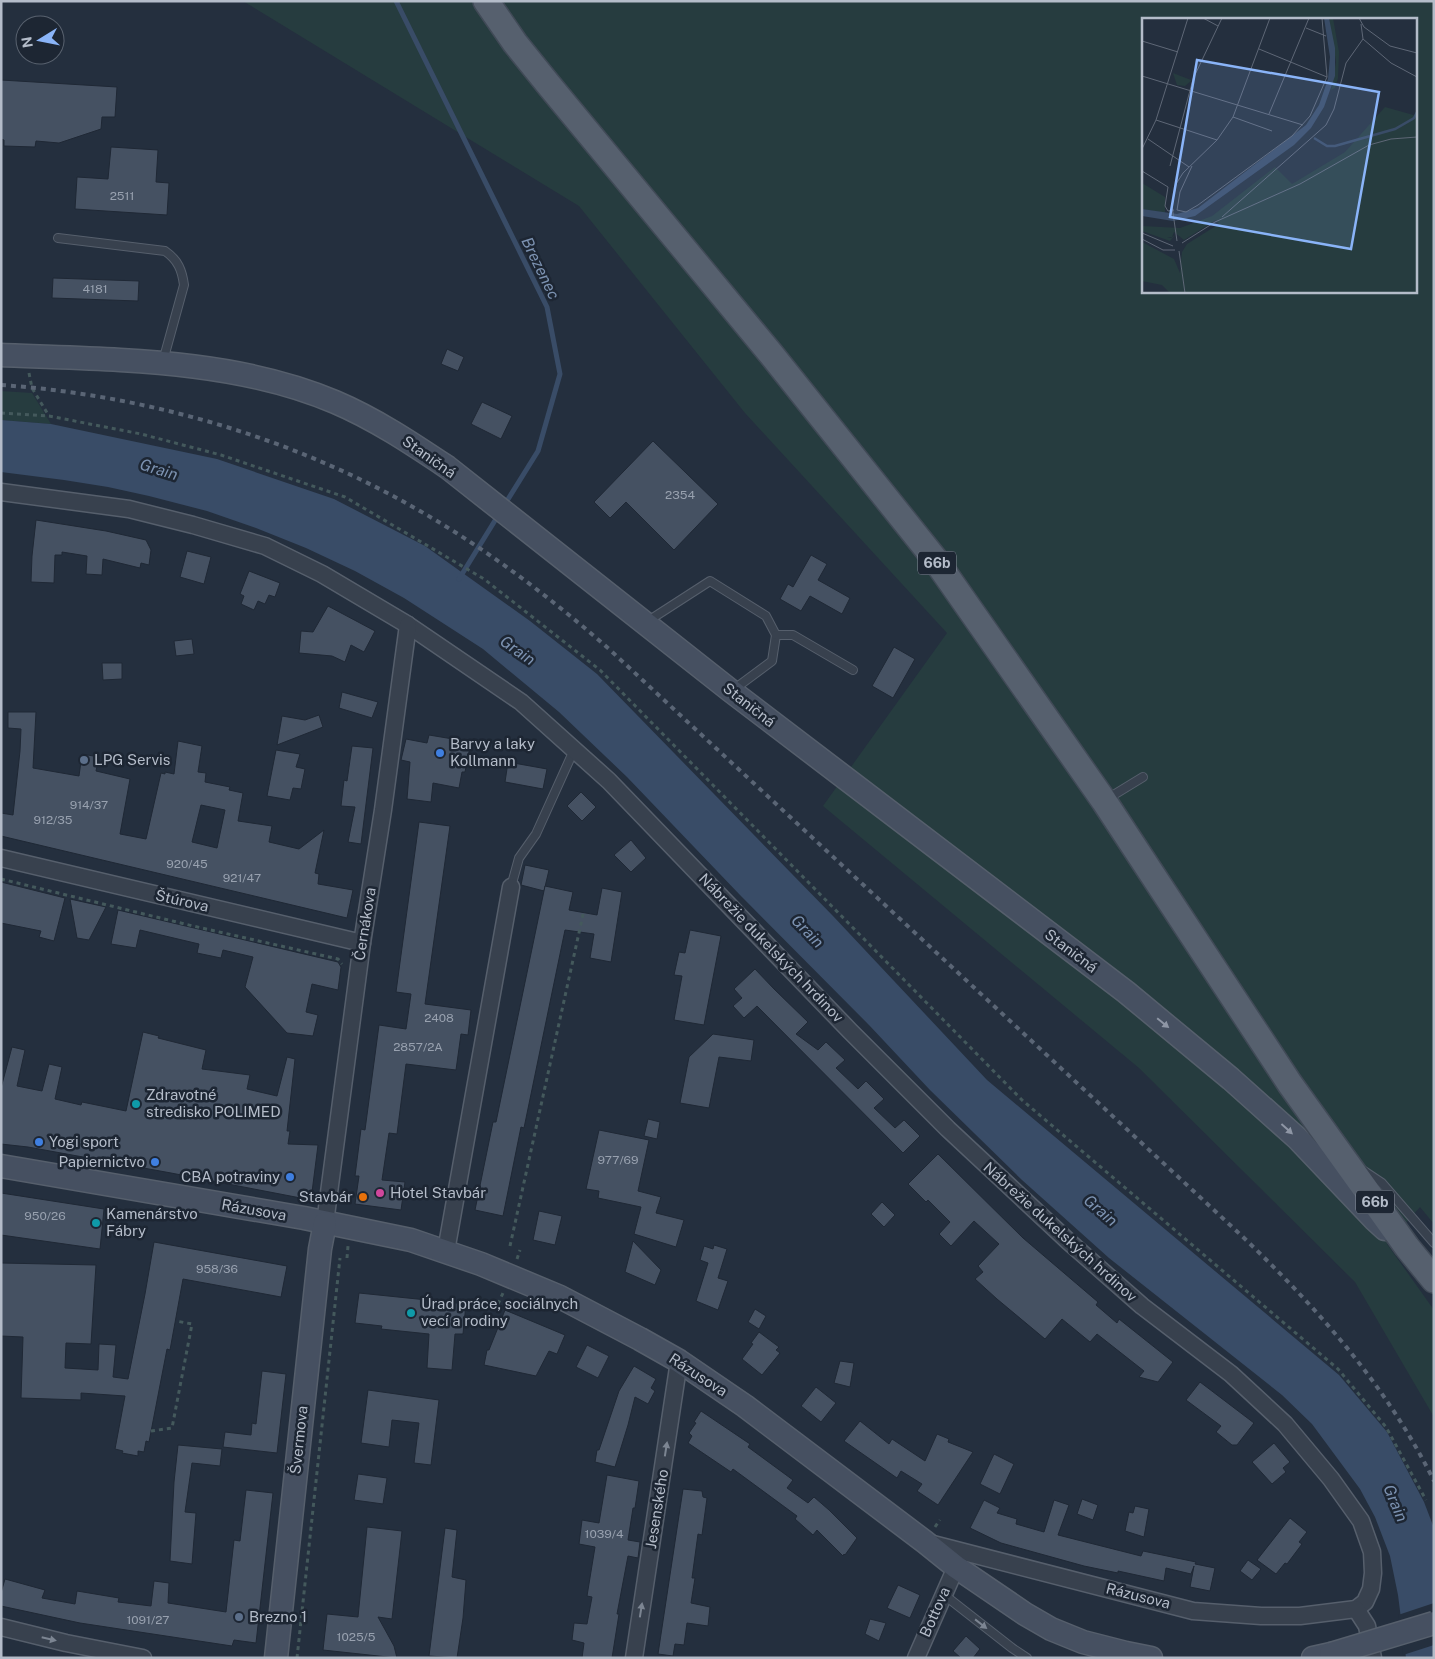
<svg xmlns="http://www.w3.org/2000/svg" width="1435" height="1659" viewBox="0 0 1435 1659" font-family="'Public Sans',sans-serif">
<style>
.green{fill:#263c3f;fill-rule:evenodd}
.water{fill:#394c67}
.pier{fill:#242f3e}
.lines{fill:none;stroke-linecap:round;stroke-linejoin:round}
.stream{stroke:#394c67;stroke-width:5}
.building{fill:#455162;stroke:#1f2835;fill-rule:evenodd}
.lane-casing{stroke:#565f6c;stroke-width:10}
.street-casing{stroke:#565f6c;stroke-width:19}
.secondary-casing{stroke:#565f6c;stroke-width:25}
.primary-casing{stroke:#414a57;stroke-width:28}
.path{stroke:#44595c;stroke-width:3;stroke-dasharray:4 4;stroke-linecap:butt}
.lane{stroke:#38414e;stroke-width:8}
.street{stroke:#38414e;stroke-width:16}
.secondary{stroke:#465061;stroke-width:22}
.primary{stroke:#56606e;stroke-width:25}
.rail{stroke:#5a6575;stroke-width:4;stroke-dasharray:5 5;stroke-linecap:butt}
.secondary-bridge-casing{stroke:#565f6c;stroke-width:25;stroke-linecap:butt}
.secondary-bridge{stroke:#465061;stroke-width:22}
.oneway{fill:#8e96a5}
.oneway2{fill:#7c8592}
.shop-dot{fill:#3f7fe0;stroke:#1d2633;stroke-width:2}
.service-dot{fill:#5c6f8a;stroke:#1d2633;stroke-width:2}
.culture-dot{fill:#0f9aa8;stroke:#1d2633;stroke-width:2}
.hotel-dot{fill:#d1479c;stroke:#1d2633;stroke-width:2}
.food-dot{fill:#e8710a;stroke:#1d2633;stroke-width:2}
.labels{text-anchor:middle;stroke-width:5;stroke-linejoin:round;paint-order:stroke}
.number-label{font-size:12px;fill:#98a1af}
.shield{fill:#1d2633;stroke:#878f9c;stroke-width:1}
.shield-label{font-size:14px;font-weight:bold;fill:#b4bcc9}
.street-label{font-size:15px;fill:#b4bcc9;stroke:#1d2633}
.poi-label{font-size:15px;fill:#b4bcc9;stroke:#1d2633;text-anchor:start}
.water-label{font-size:16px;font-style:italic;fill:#7c92b1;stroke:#1d2633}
.inset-river{fill:none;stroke:#394c67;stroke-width:2.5}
.inset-road{fill:none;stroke:#5e6776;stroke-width:1}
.view{fill:#8ab4f8;fill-opacity:0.15;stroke:#8ab4f8;stroke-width:2.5}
.inset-edge{fill:none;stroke:#b4bcc9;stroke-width:2.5}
</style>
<rect width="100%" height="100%" fill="#242f3e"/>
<!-- green -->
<g class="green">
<path d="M243,1H1434V1224L1420,1207L1387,1244L1434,1310V1417L1355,1282L1139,1068L823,806L947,633L745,413L579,206ZM1144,19H1416V291H1144Z"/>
<path d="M1,391L32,393L51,424L1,420Z"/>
</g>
<!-- water -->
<path class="water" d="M1,420L51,424L217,459L334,499L425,546L530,621L597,674L833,916L987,1080L1339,1375L1387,1432L1424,1502L1434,1528V1658H1406L1398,1595L1390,1556L1375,1517L1360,1489L1312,1424L1282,1395L1109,1258L1022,1180L930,1090L869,1025L740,895L627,777L559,712L483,649L404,598L355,571L306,548L256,528L207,511L149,496L108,487L64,480L1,472Z"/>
<!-- pier -->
<path class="pier" d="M1434,1603V1645L1403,1655L1398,1615Z"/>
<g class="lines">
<!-- stream -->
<g class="stream">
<path d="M396,1L547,307L560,374L538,451L505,504"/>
<path d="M459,579L499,514"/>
</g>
</g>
<!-- building -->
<g class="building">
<path d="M1,80L117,87L115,117H102L101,129L59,143L36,141L35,147L4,146V140L1,139Z"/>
<path d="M111,147L158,150L156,182L169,183L167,215L75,209L77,177L108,179Z"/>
<path d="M53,278L139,281L138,301L52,298Z"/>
<path d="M447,349L464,357L458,371L441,364Z"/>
<path d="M482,402L512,416L501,439L471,424Z"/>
<path d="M653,441L718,504L674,550L626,502L610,518L594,502Z"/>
<path d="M36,520L106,531L146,540L151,550L149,565L141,563L140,568L103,559L102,575L86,574L87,556L62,552V555H55L54,583L31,582L32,556Z"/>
<path d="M187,551L211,557L204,584L180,577Z"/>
<path d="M811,555L827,564L818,580L850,598L842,614L810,596L801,611L780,599L788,584L793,587Z"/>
<path d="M249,571L280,583L275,597L269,595L265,604L258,601L254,610L241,604L244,596L240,594Z"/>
<path d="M328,606L375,631L364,652L351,645L345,662L332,656L299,653L301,631L313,632Z"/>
<path d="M192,639L194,654L176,656L174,641Z"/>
<path d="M894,647L915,659L893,698L872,686Z"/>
<path d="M102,663H122V679L103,680Z"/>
<path d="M342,692L378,702L372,718L339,708Z"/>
<path d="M8,712H36L33,768L79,776L82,754L99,757L96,771L130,779L120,834L146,839L161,773L165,774V772L174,774L178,741L202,746L198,772L206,773L205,782L230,787L229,790L243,793L238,821L272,826L269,842L299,849L324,830L315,873L319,874L318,884L353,890L347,918L1,836V813L13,815L20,751L21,729L8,728ZM201,805L225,810L217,848L192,842Z"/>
<path d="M319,715L323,727L277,745L282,716L305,720Z"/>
<path d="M429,735L471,742L465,772H462L459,788L433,783L431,802L407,799L410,762L401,760L406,739L427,743Z"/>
<path d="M352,746L373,748L361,844L348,842L355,807L341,806L344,780L347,781Z"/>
<path d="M276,750L300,754L296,767L305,769L301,789L293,788L290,800L267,796Z"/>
<path d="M508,762L547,769L543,789L505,782Z"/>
<path d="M581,792L596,807L582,821L567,806Z"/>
<path d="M419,822L450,826L425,1004L471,1010L468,1035L461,1034L456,1070L406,1064L397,1134L389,1133L382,1180L405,1182L401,1210L355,1204L359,1176H355L361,1129L365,1130L379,1025L406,1029L411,994L396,992Z"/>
<path d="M631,840L646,858L631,872L614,855Z"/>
<path d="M525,865L549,870L544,891L521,885Z"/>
<path d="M1,882L65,898L54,941L39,937L41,931L1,923Z"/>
<path d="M545,886L573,892L569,910L597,915L602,888L622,892L611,962L590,958L594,934L565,930L524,1128L521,1127L503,1216L475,1210L493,1122H496Z"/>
<path d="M70,899L106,907L89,940L77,938Z"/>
<path d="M118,910L338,962L341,967L338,990L312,984L306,1012L318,1015L313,1036L287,1033L245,987L253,957L223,950L221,958L197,953L199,944L140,930L136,948L111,944Z"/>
<path d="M690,930L721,936L704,1025L674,1020L682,976L674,975L679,952L685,953Z"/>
<path d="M755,969L774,989L808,1022L796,1034L818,1050L826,1042L845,1060L836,1068L858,1089L866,1081L884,1099L874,1108L895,1128L904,1120L920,1136L903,1153L757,1006L744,1018L733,1006L742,998L734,989Z"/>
<path d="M143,1032L159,1036L158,1038L206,1050L202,1069L250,1075L247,1089L277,1096L287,1057L295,1059L287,1131H290L288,1144L318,1145L311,1200L171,1173L28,1147L1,1144V1088L12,1047L25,1050L17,1086L42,1091L49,1064L62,1067L55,1099L81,1105L82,1102L126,1111Z"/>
<path d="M713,1034L754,1040L751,1061L719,1057L709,1108L680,1103L689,1057Z"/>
<path d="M648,1119L660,1122L657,1139L644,1136Z"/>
<path d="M599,1130L649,1140L638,1191L661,1197L656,1213L684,1220L676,1247L634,1234L641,1207L598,1198L599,1191L586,1189Z"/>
<path d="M938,1154L1023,1238L1098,1302L1096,1305L1117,1323L1119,1319L1173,1362L1158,1382L1139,1377L1144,1371L1097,1334L1090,1342L1062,1319L1045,1339L997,1299L975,1279L983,1272L978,1266L999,1244L974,1221L951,1246L939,1234L950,1222L928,1200L926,1202L908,1184Z"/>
<path d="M1,1193L104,1209L100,1249L1,1235Z"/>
<path d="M882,1202L895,1215L884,1227L871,1214Z"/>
<path d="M539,1211L562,1216L555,1245L533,1240Z"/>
<path d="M633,1241L661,1270L655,1285L625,1272Z"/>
<path d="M154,1242L287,1266L281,1297L183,1279L170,1350L167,1349L149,1442L146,1441L144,1452L138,1451V1456L122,1453L123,1451L115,1449L125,1396L81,1393V1400L21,1398L23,1337L1,1336V1263L96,1265L91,1344L66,1343L65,1368L98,1370L99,1344L116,1345L113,1377L128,1379L145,1294Z"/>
<path d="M714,1245L727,1249L718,1278L728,1281L718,1310L696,1301L708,1263L700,1260L704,1246L713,1249Z"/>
<path d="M359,1293L466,1304L463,1334H455L452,1370L427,1368L429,1334L381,1329L382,1326L355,1323Z"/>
<path d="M755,1309L766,1316L759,1329L748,1322Z"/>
<path d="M505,1310L565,1335L557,1354L549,1351L536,1376L484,1365L487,1350H489Z"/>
<path d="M759,1332L779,1347L776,1350L780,1353L762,1375L742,1359L753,1344L751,1343Z"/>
<path d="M587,1345L609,1356L598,1378L576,1367Z"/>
<path d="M840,1361L854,1363L850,1387L834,1383Z"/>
<path d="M634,1366L656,1379L651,1388L655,1391L648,1404L635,1397L628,1425L615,1467L595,1462L597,1450H599L619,1391Z"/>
<path d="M262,1371L286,1374L277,1453L223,1447L225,1432L251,1435L252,1423L256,1424Z"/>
<path d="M1200,1382L1254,1423L1237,1445H1232L1216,1432L1221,1426L1186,1400Z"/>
<path d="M816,1387L836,1403L821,1422L801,1406Z"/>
<path d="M368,1390L439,1400L431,1465L414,1463L419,1423L392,1420L389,1447L361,1443Z"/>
<path d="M701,1411L750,1444L748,1447L793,1480L787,1488L808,1503L814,1497L829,1510L857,1538L845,1555L844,1554L843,1556L817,1530L813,1535L795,1519L797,1516L733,1469L731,1472L688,1443L692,1436L689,1433L696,1423L694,1422Z"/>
<path d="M860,1421L889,1444L892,1439L925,1461L937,1434L949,1439L948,1442L973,1452L938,1505L917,1491L922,1484L901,1471L897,1478L844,1441Z"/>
<path d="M1274,1443L1290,1462L1283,1468L1286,1472L1272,1484L1252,1462Z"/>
<path d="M178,1445L222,1449L220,1466L192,1463L185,1512L196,1513L192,1564L170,1561L174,1482Z"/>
<path d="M994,1454L1014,1464L1000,1494L980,1484Z"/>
<path d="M358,1474L387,1478L383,1504L354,1500Z"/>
<path d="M607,1475L639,1481L635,1508H633L628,1540L640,1542L638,1558L628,1556L617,1614H619L612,1658H582L584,1643L572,1640L574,1623L587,1624L592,1597L587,1596L595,1547L579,1544L582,1520L599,1523Z"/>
<path d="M683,1489L702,1491L703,1497L707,1498L702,1535L698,1534L692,1578H695L691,1603L710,1607L708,1626L687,1623L684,1645L675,1644L673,1656L658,1654Z"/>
<path d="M246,1490L273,1493L256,1643L234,1640L232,1646L80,1623L1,1606V1593L5,1579L45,1590L42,1598L75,1604L77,1591L119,1598L118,1602L151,1606L154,1581L169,1583L168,1603L226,1612L234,1540L240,1541Z"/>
<path d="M1082,1499L1098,1505L1093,1520L1077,1514Z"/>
<path d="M984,1500L1000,1508L997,1513L1017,1519L1016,1524L1044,1532L1054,1500L1069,1505L1058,1535L1141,1556L1143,1551L1196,1562L1195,1564L1215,1568L1210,1591L1190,1587L1194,1566L1191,1574L1166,1568L1164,1581L1118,1571V1573L1084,1566L1001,1543L970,1528Z"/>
<path d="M1135,1506L1149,1509L1144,1537L1125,1531L1129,1512L1133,1513Z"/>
<path d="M1290,1518L1307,1532L1299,1542L1302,1544L1287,1564L1285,1563L1276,1574L1257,1560Z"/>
<path d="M367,1527L402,1531L392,1619L378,1617L394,1646L397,1658L323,1650L327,1614L358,1617Z"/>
<path d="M445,1528L457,1530L452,1577L466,1580L463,1618L457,1658L429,1656Z"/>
<path d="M1248,1560L1261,1569L1252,1580L1240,1571Z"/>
<path d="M898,1585L920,1595L910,1618L887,1608Z"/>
<path d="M870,1619L886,1623L879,1641L865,1634Z"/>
<path d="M966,1636L980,1649L973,1658H961L953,1651Z"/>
</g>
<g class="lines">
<!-- lane casing -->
<g class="lane-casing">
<g id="lane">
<path d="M58,238L165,251C178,260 182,270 184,285L163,361"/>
<path d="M648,621L710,581L766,616L776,635L772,661L733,690"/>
<path d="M776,635H793L853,670"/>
<path d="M1107,799L1143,777"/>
<path d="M511,887L519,858L536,834L574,750"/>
<path d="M1364,1171L1382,1183L1434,1243"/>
<path d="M943,1594L1012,1648L1027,1658"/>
</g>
</g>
<!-- street casing -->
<g class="street-casing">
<g id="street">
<path d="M1,492L129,509L193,525L265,546L322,574L408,625L521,702L609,781L850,1031L948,1129L1068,1241L1142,1306L1231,1374L1285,1424L1331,1479L1361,1521L1372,1552L1373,1573L1371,1589L1365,1602L1356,1609L1300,1616H1261L1193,1611L929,1543"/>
<path d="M1,858L362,943"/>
<path d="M325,1223L362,943L383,810L408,625"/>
<path d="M446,1251L511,887"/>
<path d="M1356,1609L1367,1626L1373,1658"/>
<path d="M1,1627L66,1643L143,1658"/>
<path d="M634,1658L679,1361"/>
<path d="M916,1658L956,1567"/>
</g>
</g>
<!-- secondary casing -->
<g class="secondary-casing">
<g id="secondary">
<path d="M1,355C111,360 232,358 335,402C375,419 411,443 447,467L731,691L1126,992L1231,1079L1297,1138L1374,1219L1385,1229"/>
<path d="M1,1166L304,1218L411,1240L481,1264L560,1297L640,1339L679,1361L745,1406L925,1542L956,1567L1025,1614L1051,1629L1083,1642L1126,1653L1151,1658"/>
<path d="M276,1658L320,1249L325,1223"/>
<path d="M1313,1658L1331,1654"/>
</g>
</g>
<!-- primary casing -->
<g class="primary-casing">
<path id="primary" d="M486,1L515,43L548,84L771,354L934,558L1104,801L1290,1084L1407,1247L1434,1280"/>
</g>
<!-- path -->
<g class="path">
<path d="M29,373L32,388L49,416"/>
<path d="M1,413L49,416L141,434L221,455L345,497L484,579L600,670L1022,1100L1338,1369L1386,1427L1426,1500"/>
<path d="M1,879L193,926L338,959L342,964"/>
<path d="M510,1246L584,910"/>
<path d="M347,1258L348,1246"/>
<path d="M517,1259L520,1250"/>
<path d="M498,1304L503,1293"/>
<path d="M151,1431L172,1428L192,1324L176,1321"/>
<path d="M935,1527L940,1520"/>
<path d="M297,1658L340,1258"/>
</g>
<!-- lane -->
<use href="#lane" class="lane"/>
<!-- street -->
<use href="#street" class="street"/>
<!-- secondary -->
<use href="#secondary" class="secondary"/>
<!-- primary -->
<use href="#primary" class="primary"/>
<!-- rail -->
<path class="rail" d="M1,385C147,395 294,438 420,511C488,550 551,598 609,649L1243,1237C1318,1309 1387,1386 1434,1481"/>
<!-- secondary-bridge casing -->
<g class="secondary-bridge-casing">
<path id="secondary-bridge" d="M1331,1654L1434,1623"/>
</g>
<!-- secondary-bridge -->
<use href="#secondary-bridge" class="secondary-bridge"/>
</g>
<!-- one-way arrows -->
<defs><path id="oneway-solid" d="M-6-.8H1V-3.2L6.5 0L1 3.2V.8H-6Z" transform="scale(1.25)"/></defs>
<g class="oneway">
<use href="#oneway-solid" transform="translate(1163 1023) rotate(39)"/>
<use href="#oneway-solid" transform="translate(1287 1129) rotate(42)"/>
</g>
<g class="oneway2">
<use href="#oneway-solid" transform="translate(666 1449) rotate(-81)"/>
<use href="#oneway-solid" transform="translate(641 1610) rotate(-81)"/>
<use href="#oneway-solid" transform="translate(981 1624) rotate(38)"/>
<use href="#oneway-solid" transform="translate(49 1639) rotate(13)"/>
</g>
<!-- markers -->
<g class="shop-dot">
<circle cx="440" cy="753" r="5"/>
<circle cx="39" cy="1142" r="5"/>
<circle cx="155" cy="1162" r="5"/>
<circle cx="290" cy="1177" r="5"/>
</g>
<g class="service-dot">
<circle cx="84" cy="760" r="5"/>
<circle cx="239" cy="1617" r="5"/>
</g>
<g class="culture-dot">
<circle cx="136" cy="1104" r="5"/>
<circle cx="96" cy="1223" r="5"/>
<circle cx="411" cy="1313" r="5"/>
</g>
<circle class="hotel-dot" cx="380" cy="1193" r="5"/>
<circle class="food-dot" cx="363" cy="1197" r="5"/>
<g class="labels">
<!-- number labels -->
<g class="number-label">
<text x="122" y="200">2511</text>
<text x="95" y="293">4181</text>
<text x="680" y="499">2354</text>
<text x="89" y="809">914/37</text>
<text x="53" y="824">912/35</text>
<text x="187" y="868">920/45</text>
<text x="242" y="882">921/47</text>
<text x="439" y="1022">2408</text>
<text x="418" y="1051">2857/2A</text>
<text x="618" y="1164">977/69</text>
<text x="45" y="1220">950/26</text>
<text x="217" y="1273">958/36</text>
<text x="604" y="1538">1039/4</text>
<text x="148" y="1624">1091/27</text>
<text x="356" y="1641">1025/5</text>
</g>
<!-- shield labels -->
<g class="shield">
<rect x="918" y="551.5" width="38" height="23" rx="4"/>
<rect x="1356" y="1190.5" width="38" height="23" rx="4"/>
</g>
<g class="shield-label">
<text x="937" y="568">66b</text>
<text x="1375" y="1207">66b</text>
</g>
<!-- street labels -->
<g class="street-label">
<text transform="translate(429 457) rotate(35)" y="5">Staničná</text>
<text transform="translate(749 705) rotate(38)" y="5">Staničná</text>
<text transform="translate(182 901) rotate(13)" y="5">Štúrova</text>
<text transform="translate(365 924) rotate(-81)" y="5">Černákova</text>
<text transform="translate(771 948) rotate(46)" y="5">Nábrežie dukelských hrdinov</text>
<text transform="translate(1071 951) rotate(37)" y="5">Staničná</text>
<text transform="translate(254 1210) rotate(10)" y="5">Rázusova</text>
<text transform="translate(1060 1232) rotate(42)" y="5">Nábrežie dukelských hrdinov</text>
<text transform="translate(698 1375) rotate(33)" y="5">Rázusova</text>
<text transform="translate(299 1440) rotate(-84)" y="5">Švermova</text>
<text transform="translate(657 1509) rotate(-81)" y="5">Jesenského</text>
<text transform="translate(1138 1596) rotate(14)" y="5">Rázusova</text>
<text transform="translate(935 1612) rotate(-66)" y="5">Bottova</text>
</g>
<!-- poi labels -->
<g class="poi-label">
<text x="450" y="749">Barvy a laky<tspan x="450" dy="17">Kollmann</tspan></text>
<text x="94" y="765">LPG Servis</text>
<text x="146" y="1100">Zdravotné<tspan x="146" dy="17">stredisko POLIMED</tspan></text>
<text x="49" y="1147">Yogi sport</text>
<text x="145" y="1167" text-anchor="end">Papiernictvo</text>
<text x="280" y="1182" text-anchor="end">CBA potraviny</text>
<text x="390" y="1198">Hotel Stavbár</text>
<text x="353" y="1202" text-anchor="end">Stavbár</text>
<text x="106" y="1219">Kamenárstvo<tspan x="106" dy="17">Fábry</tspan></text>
<text x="421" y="1309">Úrad práce, sociálnych<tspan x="421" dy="17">vecí a rodiny</tspan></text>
<text x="249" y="1622">Brezno 1</text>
</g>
<!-- water labels -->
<g class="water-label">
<text transform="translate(541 268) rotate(64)" y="6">Brezenec</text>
<text transform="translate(159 469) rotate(17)" y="6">Grain</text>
<text transform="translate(518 650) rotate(35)" y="6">Grain</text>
<text transform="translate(808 931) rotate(46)" y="6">Grain</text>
<text transform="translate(1101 1210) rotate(41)" y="6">Grain</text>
<text transform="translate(1396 1503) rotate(67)" y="6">Grain</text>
</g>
</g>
<!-- overview -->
<g transform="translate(1142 18)">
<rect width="275" height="275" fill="#242f3e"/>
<path d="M187,0H191L197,34L196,60L193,70L189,72L194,44ZM31,55L49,62V63L43,68L35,67ZM243,89L275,98V275H28L20,267L0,263V224L32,241L38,255L40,234L45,226L77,206L74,202L42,222L32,214L30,219H25L29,220L33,217L28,223L0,213V208L38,210L70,198L133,149L150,166L203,134ZM0,165L23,179V195L0,191Z" fill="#263c3f"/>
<path d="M182,0H187L193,30V58L182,89L169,110L152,127L53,198L31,203L0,198V191L35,196L56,190L164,107L177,87L186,61L188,39Z" fill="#394c67"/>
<path class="inset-river" d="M172,120L185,128H193L253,111L272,100L275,94"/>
<path class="inset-road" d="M61,0L76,8M217,0L222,9L248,28L275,35M164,10L184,18M221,21L249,45L275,59M0,23L36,34M117,31L185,59M0,58L161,107M127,96L167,0M91,99L130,113M14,102L75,122M6,121L47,149M0,131L14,102L46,0M28,148L51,61L80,0M0,153L26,169L23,188L26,193L32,192M35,192L44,194L56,187L150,118L168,98L185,59L180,0M35,192L38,174L50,148M80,199L184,107L192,91L204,45L221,21L219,6M0,215L31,228M0,221L21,232H33M35,223L30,188L34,166L41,155L75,122L91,99L128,0M40,225L73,204L158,166L227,127L249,121L275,119M37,233L43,275"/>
<path class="view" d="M55,42L237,74L209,231L28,199Z"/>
<rect width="275" height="275" class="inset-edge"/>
</g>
<!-- border -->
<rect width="1435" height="1659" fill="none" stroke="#b4bcc9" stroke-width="5"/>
<!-- north arrow -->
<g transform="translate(40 40) rotate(260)"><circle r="24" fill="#1d2633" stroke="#59626f"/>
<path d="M0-4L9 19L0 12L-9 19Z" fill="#8ab4f8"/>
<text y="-8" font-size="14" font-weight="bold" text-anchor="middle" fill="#b4bcc9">N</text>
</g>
</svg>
